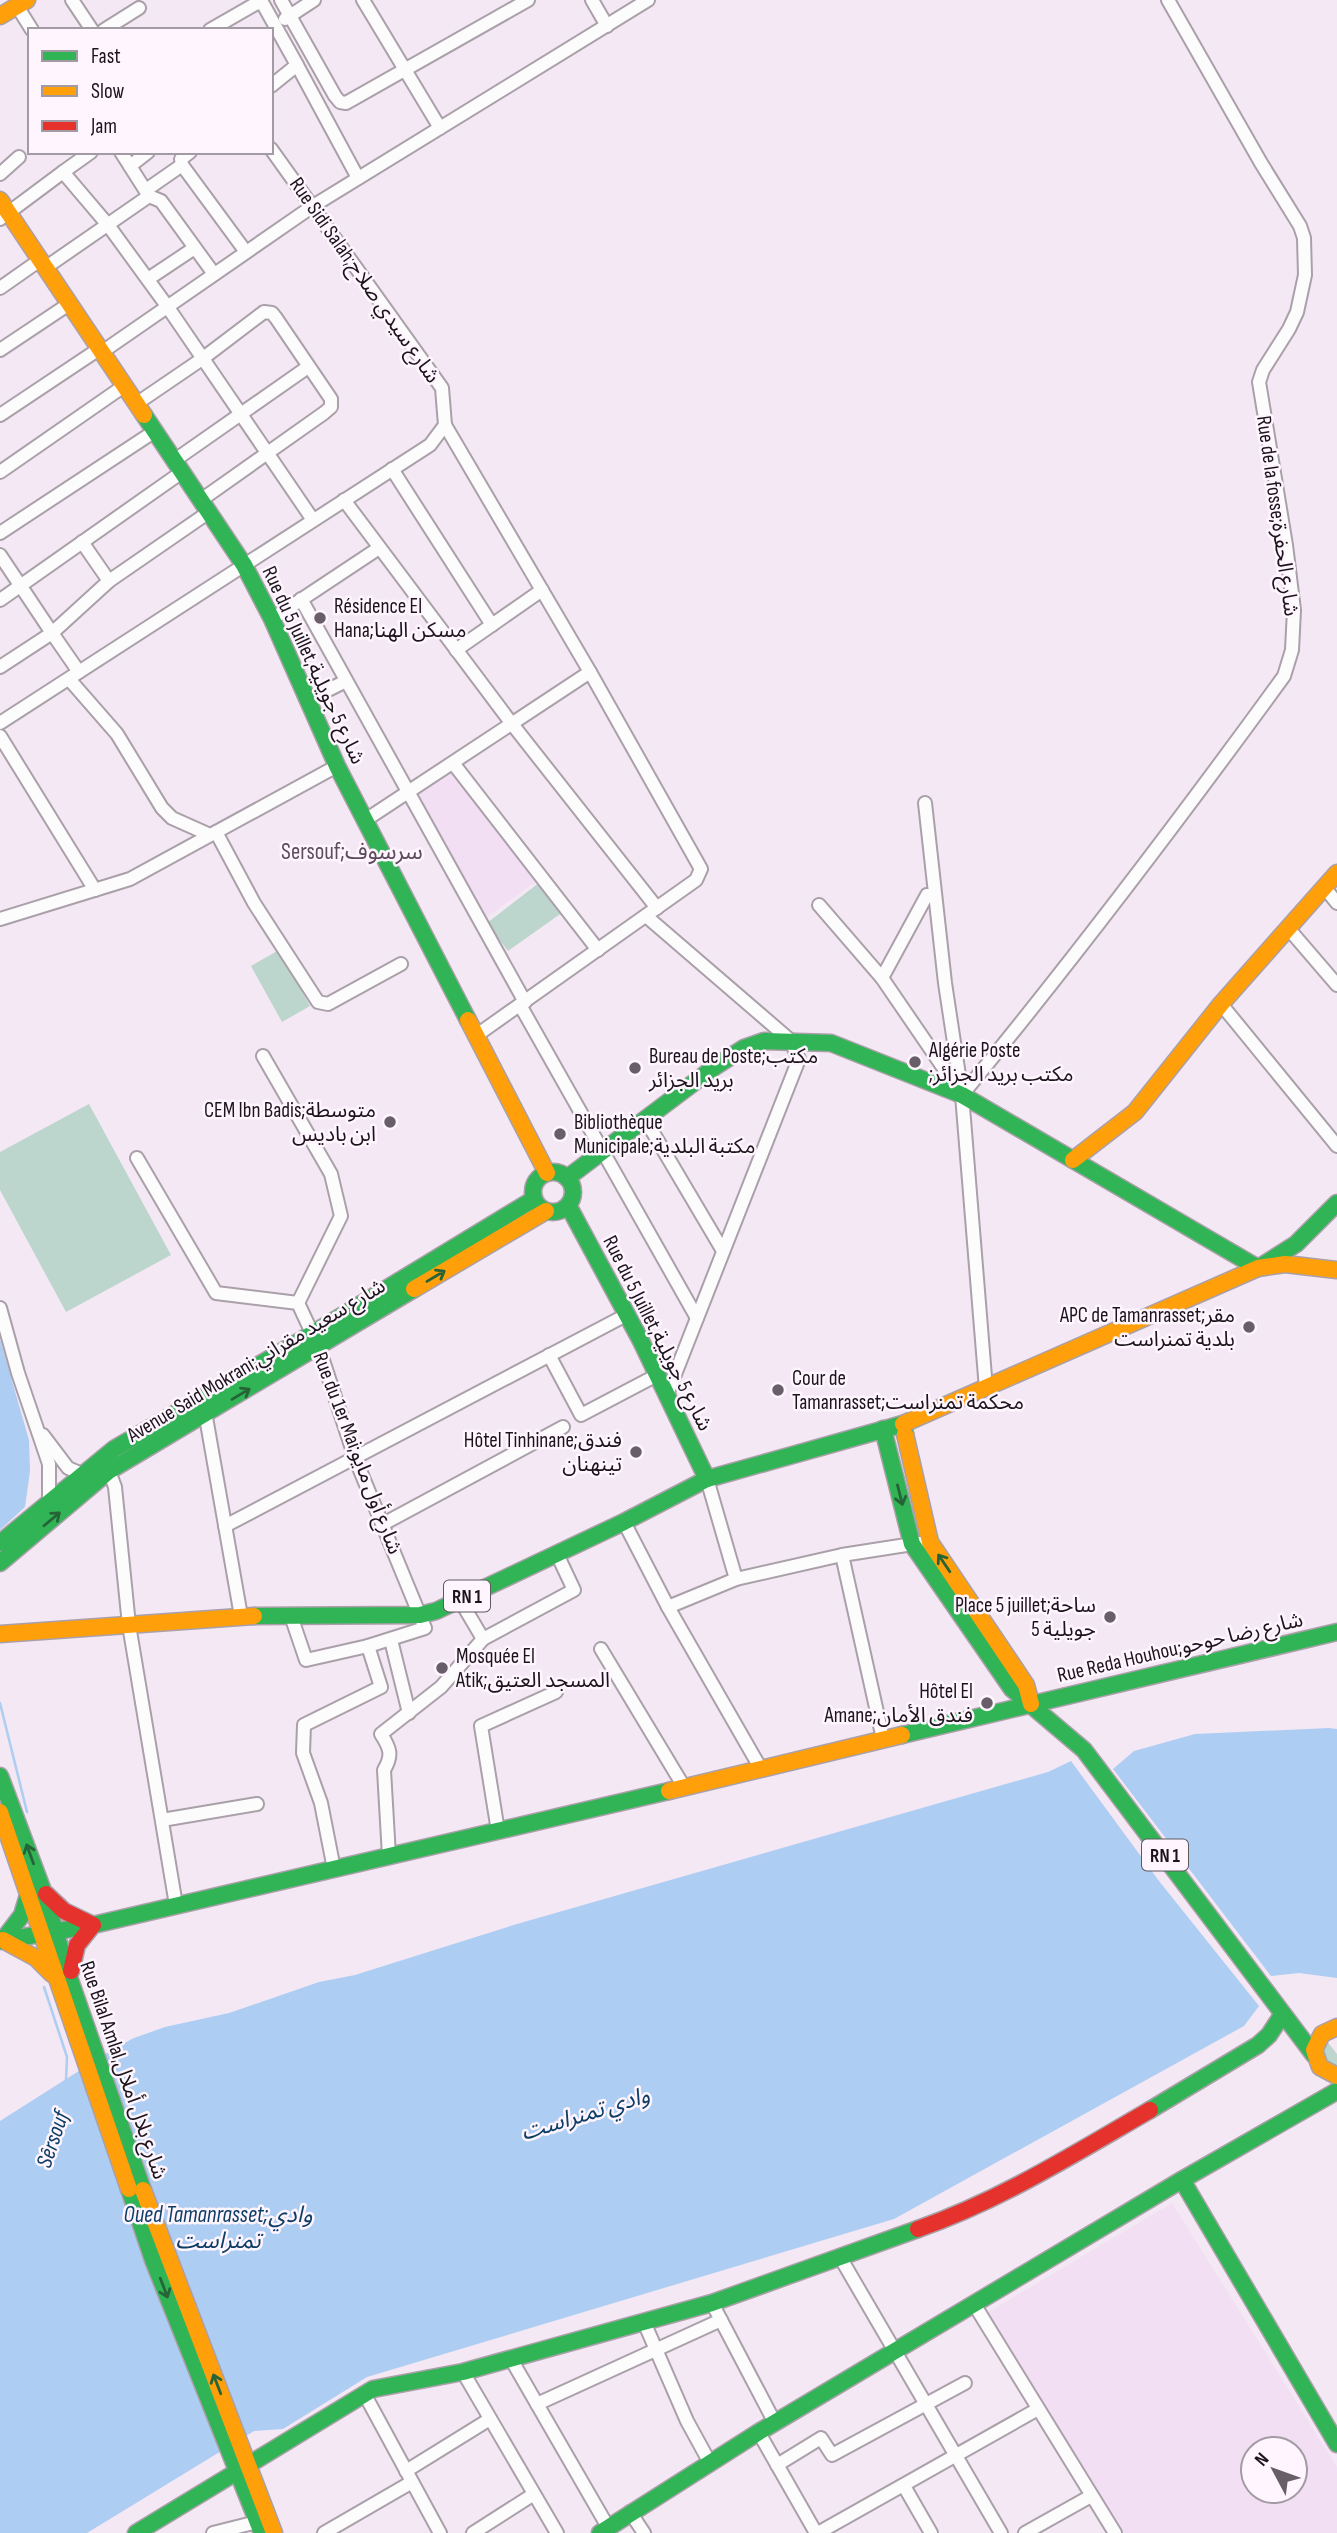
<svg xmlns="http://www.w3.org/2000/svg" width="1337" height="2533" viewBox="0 0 1337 2533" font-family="'Sofia Sans Condensed','Noto Sans Arabic',sans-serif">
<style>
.built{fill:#f3dff3;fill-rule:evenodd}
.green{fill:#bcd6cd}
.water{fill:#adcdf3}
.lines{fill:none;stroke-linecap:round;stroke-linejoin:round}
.stream{stroke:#adcdf3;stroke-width:2.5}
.street-casing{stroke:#aaa0a9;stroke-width:16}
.fast-casing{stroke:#aaa0a9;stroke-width:19}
.slow-casing{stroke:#aaa0a9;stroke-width:19}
.jam-casing{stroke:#aaa0a9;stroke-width:19}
.street{stroke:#fdfcfd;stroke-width:12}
.fast{stroke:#30b455;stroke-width:16}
.slow{stroke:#ff9f0a;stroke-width:16}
.jam{stroke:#e5322d;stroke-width:16}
.oneway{stroke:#266438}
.poi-dot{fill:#675e67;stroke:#fef5fe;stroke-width:2.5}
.labels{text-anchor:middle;stroke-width:5;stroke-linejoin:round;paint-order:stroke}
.shield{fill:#fef5fe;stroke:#5f585f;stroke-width:2}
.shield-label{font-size:19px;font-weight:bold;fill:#1b141b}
.street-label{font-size:21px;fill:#1b141b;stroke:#fef5fe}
.poi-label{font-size:21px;fill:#1b141b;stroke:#fef5fe;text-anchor:start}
.neighbourhood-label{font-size:23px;fill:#5e4c5d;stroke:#fef5fe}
.water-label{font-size:23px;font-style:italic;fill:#0e3e65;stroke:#fef5fe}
</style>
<rect width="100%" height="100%" fill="#f4e8f4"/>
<!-- built -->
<g class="built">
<path d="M451,768L538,880L483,920L412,793Z"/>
<path d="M1172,2203L1337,2467V2533H1116L985,2314ZM1253,2449H1295V2491H1253Z"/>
</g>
<!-- green -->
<g class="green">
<path d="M540,882L563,912L508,951L487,923Z"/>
<path d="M279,950L310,1006L282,1022L251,966Z"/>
<path d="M89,1104L171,1255L66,1312L0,1190V1152Z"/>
<path d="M1322,2035L1337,2054V2066L1332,2069L1309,2038Z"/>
</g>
<!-- water -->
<g class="water">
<path d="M0,1339L29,1440L30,1471L25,1507L0,1530Z"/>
<path d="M1329,1728L1337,1729V1978L1299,1973L1271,1976L1113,1769L1134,1751L1195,1734Z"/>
<path d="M1071,1761L1159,1881L1259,2006L1244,2026L894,2219L367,2377L283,2429L254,2431L87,2533H0V2121L115,2048L134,2038L165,2027L229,2013L319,1982L355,1975L517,1924L1048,1772Z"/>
</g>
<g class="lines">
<!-- stream -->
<g class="stream">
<path d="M0,1703L27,1812"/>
<path d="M44,1987L67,2057L66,2081"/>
</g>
<!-- street casing -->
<g class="street-casing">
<g id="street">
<path d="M72,0L92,30"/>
<path d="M281,0L335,96L340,102L346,103L528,0"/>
<path d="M363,0L440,128"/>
<path d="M592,0L607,26"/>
<path d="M17,6L32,30"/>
<path d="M285,19L314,0"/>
<path d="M104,30L139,8"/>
<path d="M210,30L257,3L263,4L297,65L271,86"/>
<path d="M297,65L358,178"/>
<path d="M190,152L181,159L182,165L246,252"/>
<path d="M130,166L148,152"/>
<path d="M63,172L91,152"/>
<path d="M0,174L19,157"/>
<path d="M146,190L182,165"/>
<path d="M149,196L161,201L214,274"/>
<path d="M0,219L63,172L108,225L167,306L313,520"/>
<path d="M45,268L149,196L121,152"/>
<path d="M148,279L193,249"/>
<path d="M0,288L40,260"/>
<path d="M0,350L69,304"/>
<path d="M102,352L313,206L648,0"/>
<path d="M136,404L202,359L264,312L272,313L276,318L331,399V407L324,413L201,500"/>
<path d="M0,415L99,349"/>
<path d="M445,425L590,672L701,869L696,880L477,1035"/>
<path d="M175,460L308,367"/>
<path d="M392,469L492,625"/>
<path d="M0,472L124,386"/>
<path d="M344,500L512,724L657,908"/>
<path d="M0,533L155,431"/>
<path d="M82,542L109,581"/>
<path d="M0,555L52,633L0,667"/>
<path d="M301,599L525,1002"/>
<path d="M0,600L182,472"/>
<path d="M272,619L379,548"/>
<path d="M456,650L542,590"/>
<path d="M79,672L52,633L109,581L209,512"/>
<path d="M69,679L117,734L162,808L172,818L210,835"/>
<path d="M308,700L346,681"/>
<path d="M0,723L430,445L445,425L442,388L271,149"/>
<path d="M0,736L95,890"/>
<path d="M453,763L598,950"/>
<path d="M925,803L945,983L962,1095L986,1389"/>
<path d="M364,821L590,672"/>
<path d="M216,832L254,903L318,1002L328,1004L401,964"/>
<path d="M1324,887L1337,903"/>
<path d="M819,905L882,978L960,1092"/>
<path d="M646,916L790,1040L799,1059L668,1392"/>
<path d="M0,919L130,879L337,766"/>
<path d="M1288,928L1337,985"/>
<path d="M882,978L927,895L935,896"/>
<path d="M1221,1004L1337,1146"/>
<path d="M520,1005L697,1318"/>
<path d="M263,1056L331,1174L341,1216L298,1303"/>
<path d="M962,1095C1074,959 1180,819 1284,676L1292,650L1294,610L1286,545L1259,382L1263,370L1289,329L1297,312L1305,275L1304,238L1300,226L1261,163L1168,0"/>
<path d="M645,1119L723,1251"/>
<path d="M137,1158L216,1293L298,1303"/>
<path d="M0,1308L18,1373L49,1464V1501"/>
<path d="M549,1355L581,1415L659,1374"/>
<path d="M204,1406L241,1616"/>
<path d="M43,1435L68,1468L82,1474"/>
<path d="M109,1471L115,1487L129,1625L176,1905"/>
<path d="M707,1479L736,1579L842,1555L919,1543"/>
<path d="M624,1522L668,1607L736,1579"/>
<path d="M383,1524L563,1427"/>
<path d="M225,1526L628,1314"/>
<path d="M842,1555L883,1739"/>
<path d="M668,1607L761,1769"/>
<path d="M291,1616L306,1660L368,1646L425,1628L355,1458L319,1348L298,1303"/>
<path d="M483,1639L574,1590L557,1554"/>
<path d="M391,1640L409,1713"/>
<path d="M601,1649L684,1787"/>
<path d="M162,1820L257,1804"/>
<path d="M498,1831L481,1726L556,1692"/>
<path d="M389,1856L384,1770C393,1755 390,1748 381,1734L441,1687L483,1639L460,1600"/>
<path d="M334,1869L321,1803L303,1753L304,1725L381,1687L368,1646"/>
<path d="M840,2257L1001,2533"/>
<path d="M712,2303L775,2423"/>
<path d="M974,2304L1115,2533"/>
<path d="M644,2322L687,2421L710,2463"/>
<path d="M511,2359L608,2527"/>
<path d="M463,2372L557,2533"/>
<path d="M365,2395L440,2533"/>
<path d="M537,2404L721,2320"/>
<path d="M759,2433L816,2533"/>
<path d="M777,2465L821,2438L832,2455L965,2383"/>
<path d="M406,2471L490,2419"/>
<path d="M904,2486L931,2533"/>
<path d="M630,2512L644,2533"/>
<path d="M213,2533L265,2520"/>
<path d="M324,2533L412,2482"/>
<path d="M473,2533L534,2494"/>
<path d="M818,2533L1038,2409"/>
<path d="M1025,2533L1091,2496"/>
</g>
</g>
<!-- fast casing -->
<g class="fast-casing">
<g id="fast">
<path d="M144,415L244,565L272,619L337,766L468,1020"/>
<circle cx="553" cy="1192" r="20"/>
<path d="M567,1178L716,1066L744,1048L764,1041L831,1043L962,1095L1258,1268"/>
<path d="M569,1207L641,1341L707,1479"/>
<path d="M1263,1265L1296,1244L1337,1203"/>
<path d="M883,1429L912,1544L1012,1689L1084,1750L1314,2055"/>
<path d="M0,1543L114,1449L312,1334L534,1199"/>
<path d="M0,1563L109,1471L414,1289"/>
<path d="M254,1616L420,1615L436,1611L624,1522L707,1479L903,1424L905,1434"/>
<path d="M902,1735L1337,1632"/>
<path d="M0,1776L42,1888L70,1980L143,2190"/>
<path d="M3,1940L22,1915L29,1892"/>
<path d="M0,1941L93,1925L669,1791"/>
<path d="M1150,2110L1258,2045L1269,2035L1282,2015"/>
<path d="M1182,2180L1337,2444"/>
<path d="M129,2189L153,2260L262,2533"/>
<path d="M136,2533L373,2389L463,2372L712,2303L918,2229"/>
<path d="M600,2533L759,2432L1180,2181L1337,2091"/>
</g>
</g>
<!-- slow casing -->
<g class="slow-casing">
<g id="slow">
<path d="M0,16L27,0"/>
<path d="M0,200L144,415"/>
<path d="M468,1020L547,1173"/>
<path d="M1073,1160L1135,1112L1221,1004L1337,873"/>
<path d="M414,1289L546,1211"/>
<path d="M903,1424L1258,1268L1285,1264L1337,1270"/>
<path d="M905,1434L930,1542L1026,1685L1031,1704"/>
<path d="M0,1634L254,1616"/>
<path d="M669,1791L902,1735"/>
<path d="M0,1812L129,2189"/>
<path d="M3,1940L36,1958L52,1974"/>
<path d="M1337,2027L1322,2034L1314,2050L1320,2067L1337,2076"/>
<path d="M143,2190L274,2533"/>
</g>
</g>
<!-- jam casing -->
<g class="jam-casing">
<g id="jam">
<path d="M46,1894L64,1911L93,1925"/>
<path d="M71,1971L77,1945L93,1925"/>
<path d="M918,2229C1001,2200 1074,2154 1150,2110"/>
</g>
</g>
<!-- street -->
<use href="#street" class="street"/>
<!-- fast -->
<use href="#fast" class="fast"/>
<!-- slow -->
<use href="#slow" class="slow"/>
<!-- jam -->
<use href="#jam" class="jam"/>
</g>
<!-- one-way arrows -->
<defs><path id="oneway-shaft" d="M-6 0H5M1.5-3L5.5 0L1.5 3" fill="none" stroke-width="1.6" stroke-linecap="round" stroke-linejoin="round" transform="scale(1.75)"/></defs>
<g class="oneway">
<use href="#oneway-shaft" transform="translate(436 1276) rotate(-31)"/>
<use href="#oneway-shaft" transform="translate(241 1394) rotate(-31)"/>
<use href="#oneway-shaft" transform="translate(900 1495) rotate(76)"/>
<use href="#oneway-shaft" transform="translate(52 1519) rotate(-40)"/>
<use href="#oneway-shaft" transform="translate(944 1563) rotate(-124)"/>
<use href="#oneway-shaft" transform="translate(30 1854) rotate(-110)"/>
<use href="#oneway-shaft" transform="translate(164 2288) rotate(69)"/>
<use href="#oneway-shaft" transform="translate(217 2384) rotate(-111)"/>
</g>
<!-- markers -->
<g class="poi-dot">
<circle cx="320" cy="618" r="7"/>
<circle cx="915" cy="1062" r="7"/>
<circle cx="635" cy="1068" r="7"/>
<circle cx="390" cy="1122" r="7"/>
<circle cx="560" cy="1134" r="7"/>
<circle cx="1249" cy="1327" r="7"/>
<circle cx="778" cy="1390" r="7"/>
<circle cx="636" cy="1452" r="7"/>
<circle cx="1110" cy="1617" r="7"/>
<circle cx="442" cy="1668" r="7"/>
<circle cx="987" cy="1703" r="7"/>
</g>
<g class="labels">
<!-- shield labels -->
<g class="shield">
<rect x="444" y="1580.5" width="46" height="31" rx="5"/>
<rect x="1142" y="1839.5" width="46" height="31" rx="5"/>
</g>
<g class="shield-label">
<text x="467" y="1603">RN 1</text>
<text x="1165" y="1862">RN 1</text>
</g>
<!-- street labels -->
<g class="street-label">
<text transform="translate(365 280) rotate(55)" y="7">Rue Sidi Salah;شارع سيدي صلاح</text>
<text transform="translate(1278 516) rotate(82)" y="7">Rue de la fosse;شارع الحفرة</text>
<text transform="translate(314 665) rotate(65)" y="7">Rue du 5 Juillet,شارع 5 جويلية</text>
<text transform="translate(658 1333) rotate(63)" y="7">Rue du 5 Juillet,شارع 5 جويلية</text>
<text transform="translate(256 1360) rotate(-31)" y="7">Avenue Said Mokrani;شارع سعيد مقراني</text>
<text transform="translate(358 1453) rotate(69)" y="7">Rue du 1er Mai;شارع أول مايو</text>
<text transform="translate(1180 1647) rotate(-13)" y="7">Rue Reda Houhou;شارع رضا حوحو</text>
<text transform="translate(124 2070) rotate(71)" y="7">Rue Bilal Amlal,شارع بلال أملال</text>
</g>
<!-- poi labels -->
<g class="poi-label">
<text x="334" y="613">Résidence El<tspan x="334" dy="24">Hana;مسكن الهنا</tspan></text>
<text x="929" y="1057">Algérie Poste<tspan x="929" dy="24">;مكتب بريد الجزائر</tspan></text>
<text x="649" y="1063">Bureau de Poste;مكتب<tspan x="649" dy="24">بريد الجزائر</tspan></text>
<text x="376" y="1117" text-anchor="end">CEM Ibn Badis;متوسطة<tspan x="376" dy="24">ابن باديس</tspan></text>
<text x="574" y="1129">Bibliothèque<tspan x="574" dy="24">Municipale;مكتبة البلدية</tspan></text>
<text x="1235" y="1322" text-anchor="end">APC de Tamanrasset;مقر<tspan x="1235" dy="24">بلدية تمنراست</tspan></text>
<text x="792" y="1385">Cour de<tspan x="792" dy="24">Tamanrasset;محكمة تمنراست</tspan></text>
<text x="622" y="1447" text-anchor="end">Hôtel Tinhinane;فندق<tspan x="622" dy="24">تينهنان</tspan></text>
<text x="1096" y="1612" text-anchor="end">Place 5 juillet;ساحة<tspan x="1096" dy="24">5 جويلية</tspan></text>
<text x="456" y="1663">Mosquée El<tspan x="456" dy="24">Atik;المسجد العتيق</tspan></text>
<text x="973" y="1698" text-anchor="end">Hôtel El<tspan x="973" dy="24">Amane;فندق الأمان</tspan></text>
</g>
<!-- neighbourhood labels -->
<g class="neighbourhood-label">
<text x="352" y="859">Sersouf;سرسوف</text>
</g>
<!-- water labels -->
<g class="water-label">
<text transform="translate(585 2113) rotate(-17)" y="8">وادي تمنراست</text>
<text transform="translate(52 2139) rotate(-71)" y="8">Sêrsouf</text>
<text x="218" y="2222">Oued Tamanrasset;وادي<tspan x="218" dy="26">تمنراست</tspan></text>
</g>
</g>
<!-- legend -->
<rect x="28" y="28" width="245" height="126" fill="#fef5fe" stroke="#a39ba3" stroke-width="2"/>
<rect x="42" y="51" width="35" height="10" fill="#30b455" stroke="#a39ba3" stroke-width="2"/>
<text x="91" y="63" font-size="21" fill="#1b141b">Fast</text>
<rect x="42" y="86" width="35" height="10" fill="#ff9f0a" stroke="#a39ba3" stroke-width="2"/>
<text x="91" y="98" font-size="21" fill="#1b141b">Slow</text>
<rect x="42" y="121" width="35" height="10" fill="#e5322d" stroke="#a39ba3" stroke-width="2"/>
<text x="91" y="133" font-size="21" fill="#1b141b">Jam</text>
<!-- north arrow -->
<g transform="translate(1274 2470) rotate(311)"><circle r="33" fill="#fef5fe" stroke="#a39ba3" stroke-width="2"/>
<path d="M0-5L12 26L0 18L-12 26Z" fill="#675e67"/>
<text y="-10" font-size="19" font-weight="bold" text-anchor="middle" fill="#1b141b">N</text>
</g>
</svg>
